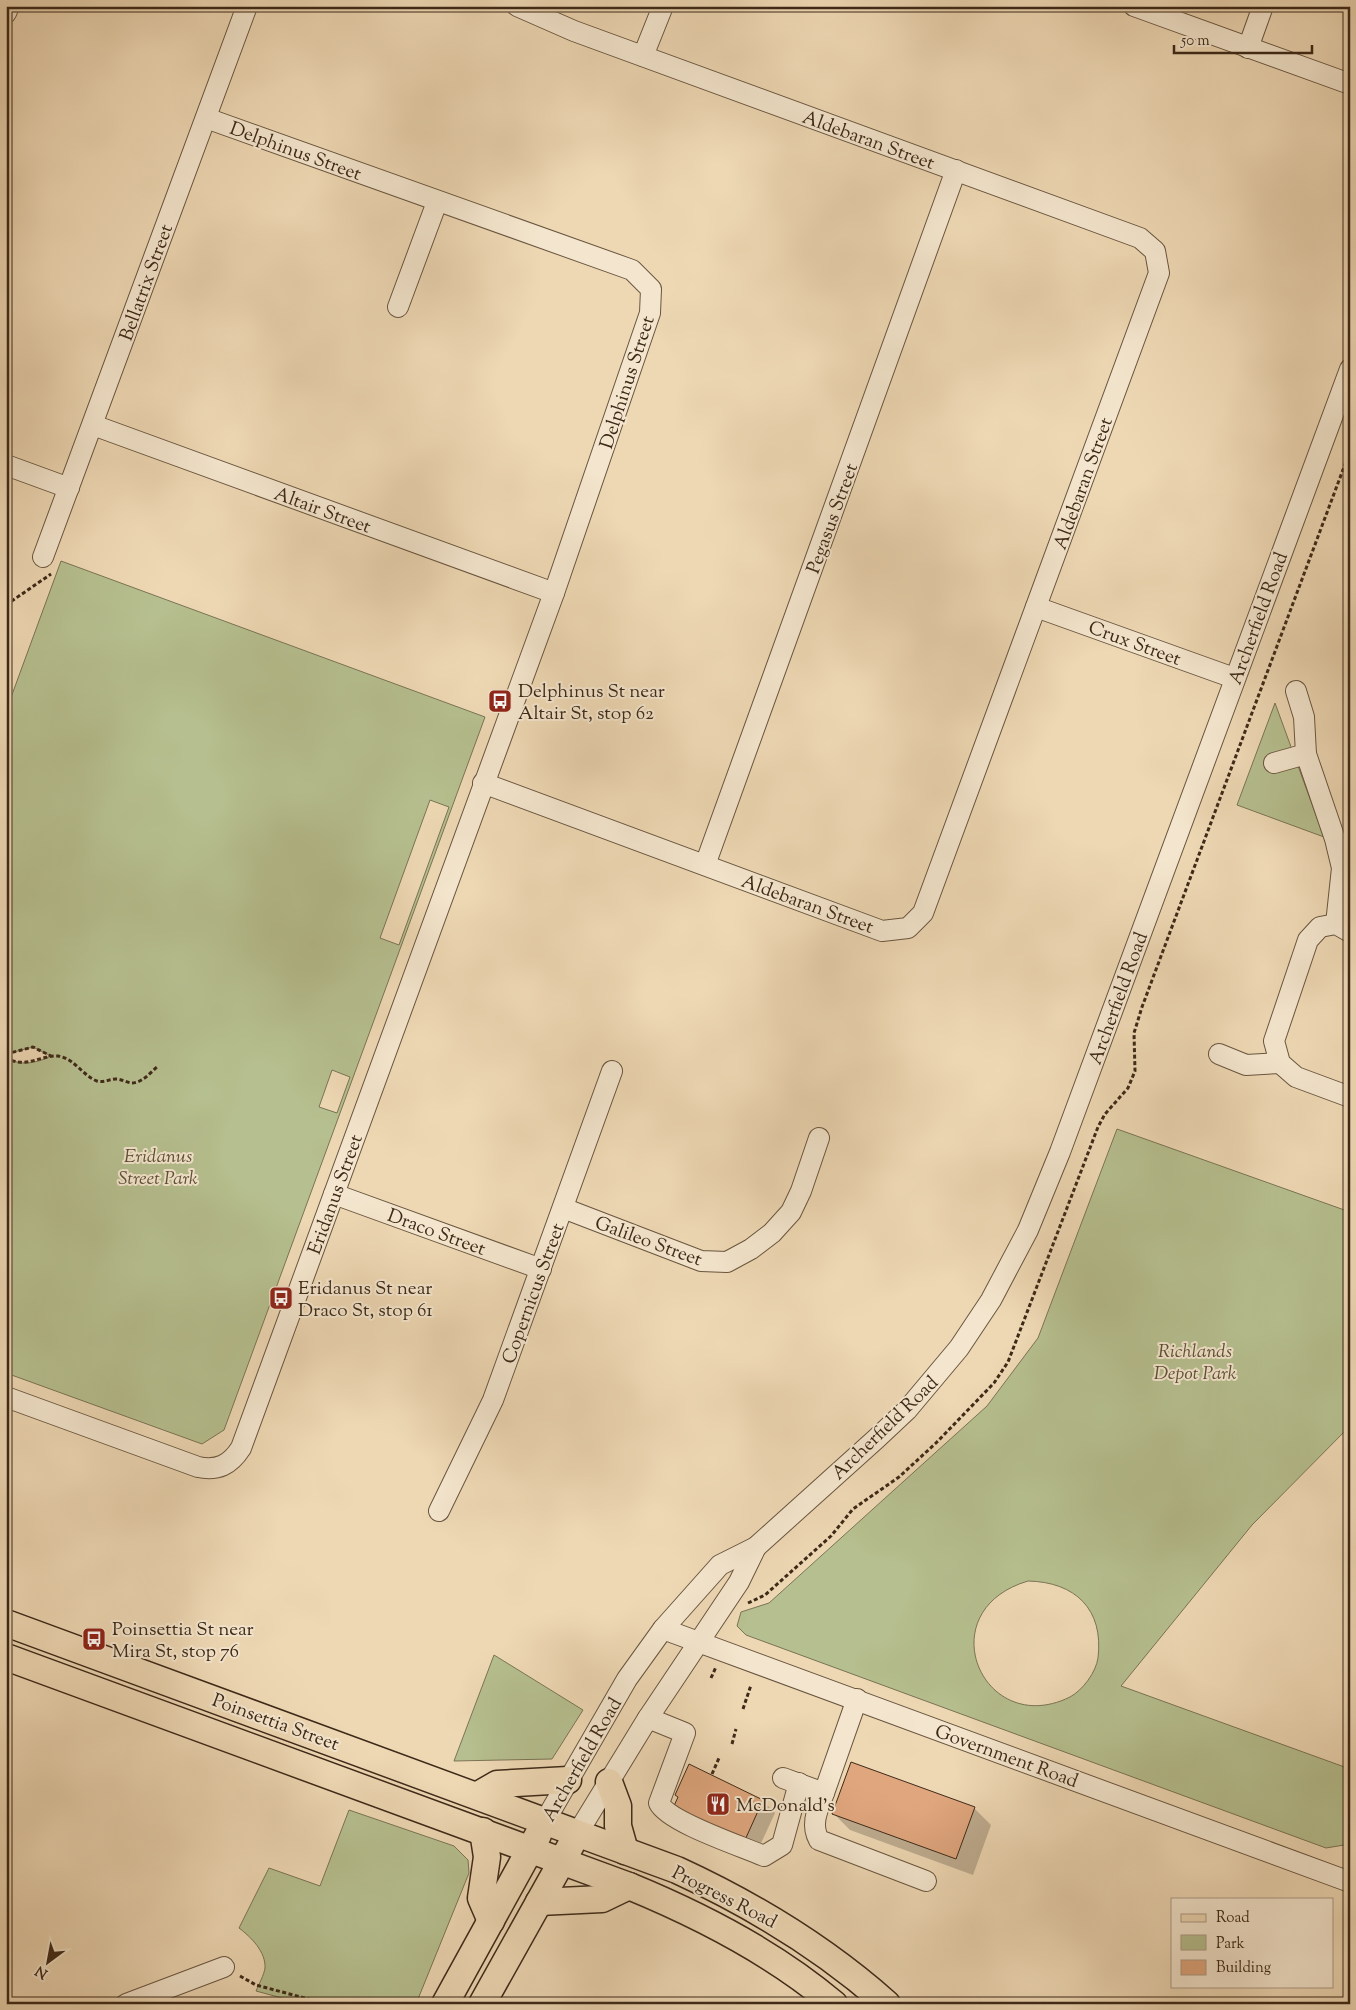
<svg xmlns="http://www.w3.org/2000/svg" width="1356" height="2010" viewBox="0 0 1356 2010" font-family="'Sorts Mill Goudy',serif">
<style>
.green{fill:#b6bf8f;stroke:#7a7454;fill-rule:evenodd}
.shadow{fill:#0003}
.building{fill:#e0a67e;stroke:#3d2918}
.lines{fill:none;stroke-linecap:round;stroke-linejoin:round}
.minor-casing{stroke:#69553f;stroke-width:22}
.major-casing{stroke:#3d2918;stroke-width:29}
.path{stroke:#3d2918;stroke-width:3;stroke-dasharray:4 2.5;stroke-linecap:butt}
.minor{stroke:#f4e6ce;stroke-width:20}
.major{stroke:#eed8b4;stroke-width:26}
.labels{text-anchor:middle;stroke-width:4;stroke-linejoin:round;paint-order:stroke}
.street-label{font-size:19px;fill:#3d2918;stroke:#f4e6ce}
.poi-label{font-size:19px;fill:#3d2918;stroke:#f4e6ce;text-anchor:start}
.park-label{font-size:19px;font-style:italic;fill:#5b4e36;stroke:#f4e6ce}
</style>
<rect width="100%" height="100%" fill="#eed8b4"/>
<filter id="stains"><feTurbulence type="fractalNoise" baseFrequency=".004" numOctaves="4"/><feColorMatrix values="0 0 0 0 .2 0 0 0 0 .09 0 0 0 0 .02 0 0 0 .5 -.17"/></filter>
<radialGradient id="worn" r=".72"><stop offset=".6" stop-color="#630" stop-opacity="0"/><stop offset="1" stop-color="#630" stop-opacity=".3"/></radialGradient>
<!-- green -->
<g class="green">
<path d="M61,561L485,717L224,1430L202,1444L6,1373V1057C20,1067 37,1063 51,1056L33,1047L6,1054V711ZM430,800L449,807L399,945L380,938ZM332,1070L350,1077L337,1113L319,1107Z"/>
<path d="M1275,703L1324,837L1237,805Z"/>
<path d="M1117,1129L1350,1212V1426L1252,1525L1121,1686L1350,1769V1844L1326,1848L746,1635L737,1626L741,1612L769,1603L987,1406L1038,1338ZM1028,1581C1075,1582 1104,1609 1098,1658C1096,1672 1083,1690 1070,1697C983,1740 927,1611 1028,1581Z"/>
<path d="M494,1655L583,1710L552,1759L454,1761Z"/>
<path d="M349,1810L454,1846L468,1860L469,1873L416,2004H304L256,1991C259,1984 264,1975 265,1968C266,1952 251,1937 239,1928L269,1868L320,1886Z"/>
</g>
<!-- shadow -->
<g class="shadow">
<path d="M763,1801L775,1813L757,1852L687,1820Z"/>
<path d="M974,1808L991,1825L973,1875L850,1830L834,1814Z"/>
</g>
<!-- building -->
<g class="building">
<path d="M851,1762L975,1807L956,1859L832,1814Z"/>
<path d="M689,1764L763,1800L745,1840L673,1808L678,1797L675,1795Z"/>
</g>
<g class="lines">
<!-- minor casing -->
<g class="minor-casing">
<g id="minor">
<path d="M1134,6L1350,84"/>
<path d="M6,13L9,6"/>
<path d="M1248,48L1263,6"/>
<path d="M643,56L663,6"/>
<path d="M398,307L437,202"/>
<path d="M93,425L554,593"/>
<path d="M6,465L69,488"/>
<path d="M43,557L247,6"/>
<path d="M1036,607L1234,678"/>
<path d="M1296,691L1304,717L1306,754L1335,839L1342,868L1336,924"/>
<path d="M1274,763L1306,754"/>
<path d="M483,783L882,931L908,928L923,913L1159,273L1155,251L1140,238L574,31L517,6"/>
<path d="M705,865L956,170"/>
<path d="M1350,932L1336,924L1320,927L1308,940L1274,1041L1280,1063L1296,1077L1350,1097"/>
<path d="M1219,1054L1246,1065L1280,1063"/>
<path d="M334,1194L541,1269"/>
<path d="M563,1208L701,1261L727,1262L751,1249L772,1233L791,1212L801,1191L819,1138"/>
<path d="M6,1397L198,1467C218,1471 230,1465 241,1448L554,593L650,313L651,289L632,270L206,118"/>
<path d="M439,1511L493,1400L612,1071"/>
<path d="M663,1629L1350,1882"/>
<path d="M648,1718L685,1733L659,1803C668,1822 741,1846 764,1856L782,1845L799,1783"/>
<path d="M783,1778L824,1793L857,1699"/>
<path d="M824,1793C818,1809 810,1824 819,1840L926,1881"/>
<path d="M545,1821L627,1679L663,1629L720,1565L756,1547L876,1439L907,1410L959,1348L991,1300L1028,1230L1060,1152L1350,369"/>
<path d="M577,1834L648,1718L739,1582L756,1547"/>
<path d="M126,2004L224,1967"/>
</g>
</g>
<!-- major casing -->
<g class="major-casing">
<g id="major">
<path d="M6,1623L677,1870C753,1905 824,1948 887,2004"/>
<path d="M6,1657L629,1886C702,1916 774,1953 834,2004"/>
<path d="M609,1782L618,1806V1826L625,1851"/>
<path d="M478,1795L497,1784L568,1780"/>
<path d="M483,1831L487,1857L481,1898L491,1921"/>
<path d="M539,1902L602,1899L629,1886"/>
<path d="M445,2004L538,1835"/>
<path d="M482,2004L571,1845"/>
</g>
</g>
<!-- path -->
<g class="path">
<path d="M6,605L51,574"/>
<path d="M6,1054L33,1047L51,1056"/>
<path d="M6,1057C24,1070 40,1055 58,1056C74,1058 83,1076 97,1081C104,1083 109,1079 116,1079C121,1079 126,1082 131,1083C142,1083 149,1074 157,1067"/>
<path d="M748,1603L765,1595L831,1536L853,1509L899,1477L936,1443L994,1383L1008,1362L1098,1127L1105,1114L1128,1088L1135,1071L1134,1033L1142,1007L1350,451"/>
<path d="M711,1678L716,1667"/>
<path d="M743,1709L751,1685"/>
<path d="M732,1744L736,1729"/>
<path d="M712,1774L719,1758"/>
<path d="M240,1976L256,1985L327,2004"/>
</g>
<!-- minor -->
<use href="#minor" class="minor"/>
<!-- major -->
<use href="#major" class="major"/>
</g>
<!-- icons -->
<defs>
<g id="bus-square" transform="scale(1.25)"><rect x="-9" y="-9" width="18" height="18" rx="4" fill="#8f2418" stroke="#f4e6ce"/><path d="M-5-6H5V4H4V6H2V4H-2V6H-4V4H-5ZM-3.5-4V0h7V-4ZM-3.5 1.2v1.5H-2V1.2ZM2 1.2v1.5H3.5V1.2Z" fill="#fff"/></g>
<g id="restaurant-square" transform="scale(1.25)"><rect x="-9" y="-9" width="18" height="18" rx="4" fill="#8f2418" stroke="#f4e6ce"/><path d="M-5-6h1v4h1v-4h1v4h1v-4h1v5L-1.5 .5V6h-2V.5L-5-1ZM5-6V6H3V1.5H1.5Q1.5-4 5-6Z" fill="#fff"/></g>
</defs>
<g fill-rule="evenodd">
<use href="#bus-square" x="500" y="701"/>
<use href="#bus-square" x="281" y="1298"/>
<use href="#bus-square" x="94" y="1639"/>
<use href="#restaurant-square" x="718" y="1804"/>
</g>
<g class="labels">
<!-- street labels -->
<g class="street-label">
<text transform="translate(869 139) rotate(20)" y="7">Aldebaran Street</text>
<text transform="translate(296 150) rotate(20)" y="7">Delphinus Street</text>
<text transform="translate(145 282) rotate(-70)" y="7">Bellatrix Street</text>
<text transform="translate(626 382) rotate(-72)" y="7">Delphinus Street</text>
<text transform="translate(1082 483) rotate(-70)" y="7">Aldebaran Street</text>
<text transform="translate(323 509) rotate(20)" y="7">Altair Street</text>
<text transform="translate(831 518) rotate(-70)" y="7">Pegasus Street</text>
<text transform="translate(1257 618) rotate(-70)" y="7">Archerfield Road</text>
<text transform="translate(1135 642) rotate(20)" y="7">Crux Street</text>
<text transform="translate(808 903) rotate(20)" y="7">Aldebaran Street</text>
<text transform="translate(1117 998) rotate(-70)" y="7">Archerfield Road</text>
<text transform="translate(334 1194) rotate(-70)" y="7">Eridanus Street</text>
<text transform="translate(437 1231) rotate(20)" y="7">Draco Street</text>
<text transform="translate(649 1240) rotate(20)" y="7">Galileo Street</text>
<text transform="translate(532 1293) rotate(-70)" y="7">Copernicus Street</text>
<text transform="translate(884 1427) rotate(-44)" y="7">Archerfield Road</text>
<text transform="translate(276 1721) rotate(20)" y="7">Poinsettia Street</text>
<text transform="translate(1007 1755) rotate(20)" y="7">Government Road</text>
<text transform="translate(581 1759) rotate(-60)" y="7">Archerfield Road</text>
<text transform="translate(725 1896) rotate(27)" y="7">Progress Road</text>
</g>
<!-- poi labels -->
<g class="poi-label">
<text x="518" y="697">Delphinus St near<tspan x="518" dy="22">Altair St, stop 62</tspan></text>
<text x="298" y="1294">Eridanus St near<tspan x="298" dy="22">Draco St, stop 61</tspan></text>
<text x="112" y="1635">Poinsettia St near<tspan x="112" dy="22">Mira St, stop 76</tspan></text>
<text x="736" y="1811">McDonald's</text>
</g>
<!-- park labels -->
<g class="park-label">
<text x="158" y="1162">Eridanus<tspan x="158" dy="22">Street Park</tspan></text>
<text x="1195" y="1357">Richlands<tspan x="1195" dy="22">Depot Park</tspan></text>
</g>
</g>
<!-- margin -->
<rect width="1356" height="2010" fill="none" stroke="#eed8b4" stroke-width="25"/>
<rect x="8" y="8" width="1341" height="1995" fill="none" stroke="#3d2918" stroke-width="2.5"/>
<rect x="12" y="12" width="1331" height="1985" fill="none" stroke="#3d2918"/>
<!-- legend -->
<rect x="1171" y="1898" width="162" height="90" fill="#f4e6ce" stroke="#ab9a85"/>
<rect x="1181" y="1914" width="25" height="8" fill="#eed8b4" stroke="#ab9a85"/>
<text x="1216" y="1922" font-size="15" fill="#3d2918">Road</text>
<rect x="1181" y="1935" width="25" height="15" fill="#b6bf8f" stroke="#ab9a85"/>
<text x="1216" y="1948" font-size="15" fill="#3d2918">Park</text>
<rect x="1181" y="1960" width="25" height="15" fill="#e0a67e" stroke="#ab9a85"/>
<text x="1216" y="1972" font-size="15" fill="#3d2918">Building</text>
<!-- north arrow -->
<g transform="translate(48 1962) rotate(212)" stroke="#f4e6ce" stroke-width="4" paint-order="stroke">
<path d="M0-4L9 19L0 12L-9 19Z" fill="#3d2918"/>
<text y="-8" font-size="14" font-weight="bold" text-anchor="middle" fill="#3d2918">N</text>
</g>
<!-- scale -->
<path d="M1174 45v8h138v-8" fill="none" stroke="#3d2918" stroke-width="2.5"/>
<text x="1181" y="45" font-size="15" fill="#3d2918" stroke="#f4e6ce" stroke-width="4" paint-order="stroke">50 m</text>
<rect width="100%" height="100%" filter="url(#stains)"/>
<rect width="100%" height="100%" fill="url(#worn)"/>
</svg>
